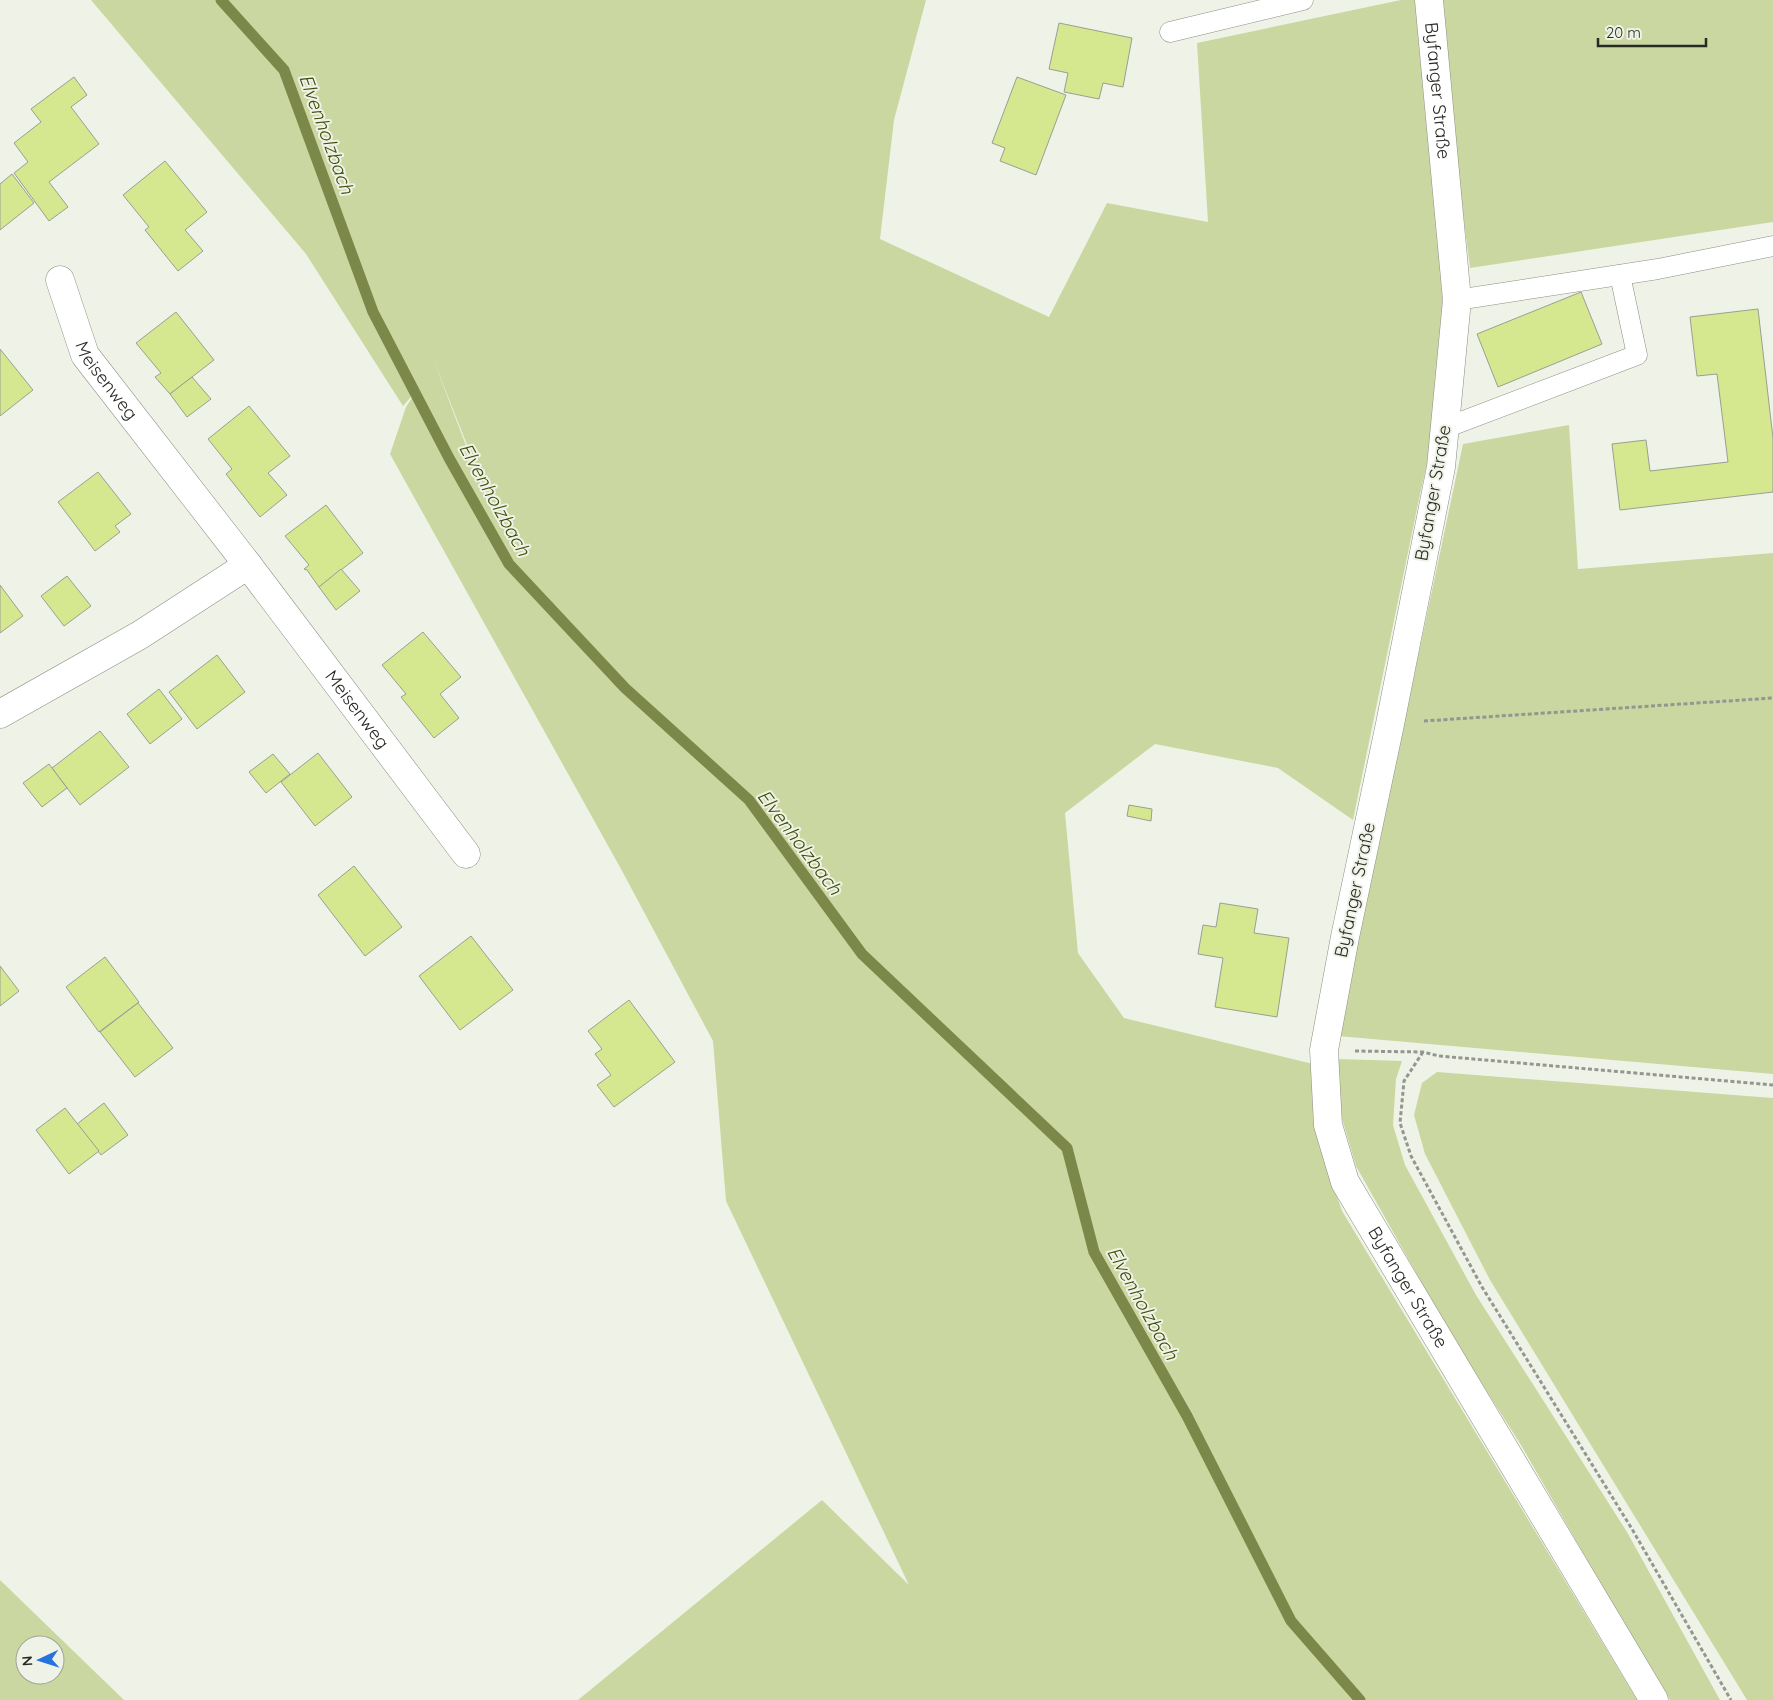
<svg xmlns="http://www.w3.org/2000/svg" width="1773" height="1700" viewBox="0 0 1773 1700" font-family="Quicksand,sans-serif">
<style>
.green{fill:#cad7a0;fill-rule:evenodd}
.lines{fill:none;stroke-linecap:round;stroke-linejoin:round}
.stream{stroke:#7c884a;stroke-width:11}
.building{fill:#d5e88f;stroke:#9b9e93}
.service-casing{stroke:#8c8f84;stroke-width:21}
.minor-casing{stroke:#8c8f84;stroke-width:29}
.path{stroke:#94978f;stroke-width:3;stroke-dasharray:4 2.5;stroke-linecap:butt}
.service{stroke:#fff;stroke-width:20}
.minor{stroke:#fff;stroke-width:28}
.labels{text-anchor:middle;stroke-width:4;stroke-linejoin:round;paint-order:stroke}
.street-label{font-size:18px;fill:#292a26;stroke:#eff3e7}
.water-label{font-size:19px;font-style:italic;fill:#414c09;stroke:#eff3e7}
</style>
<rect width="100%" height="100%" fill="#eff3e7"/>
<!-- green -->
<g class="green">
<path d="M91,0H926L894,120L880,239L1049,317L1107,203L1208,222L1197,43L1401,0H1419L1443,276L1439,412L1420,494L1353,820L1278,768L1155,744L1065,813L1078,953L1124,1018L1313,1064L1318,1142L1342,1211L1637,1700H578L822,1500L909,1585L726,1201L713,1041L621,869L390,454L406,407L417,390L403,406L306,254ZM432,356L492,508V509L489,506Z"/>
<path d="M1436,0H1773V222L1470,268Z"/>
<path d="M1569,425L1578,569L1773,553V1074L1338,1036L1463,444Z"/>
<path d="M1338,1059L1402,1061L1396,1079L1393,1125L1405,1165L1476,1295L1627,1532L1720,1700H1670L1635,1643L1521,1445L1451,1335L1356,1166L1341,1115Z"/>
<path d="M1437,1072L1773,1098V1700H1747L1490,1280L1425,1154L1414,1115L1422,1083Z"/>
<path d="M0,1580L124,1700H0ZM25,1645H55V1675H25Z"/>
</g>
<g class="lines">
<!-- stream -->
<path class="stream" d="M221,0L284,70L373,312L449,458L509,564L625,688L749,800L862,954L1067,1148L1094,1252L1187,1416L1291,1621L1360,1700"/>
</g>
<!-- building -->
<g class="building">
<path d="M1059,23L1132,38L1123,87L1103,83L1099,99L1064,92L1068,73L1049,69Z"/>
<path d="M74,77L87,95L71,107L99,144L49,182L68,207L49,221L14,173L28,162L14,143L41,122L31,109Z"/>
<path d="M1017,77L1066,95L1036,175L1000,161L1005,148L992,143Z"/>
<path d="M165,161L207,212L185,230L203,251L178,271L145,230L149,227L123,195Z"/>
<path d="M12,174L34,203L0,230V184Z"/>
<path d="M1581,292L1602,344L1498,387L1477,334Z"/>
<path d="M1758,309L1773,438V492L1620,510L1612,444L1646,440L1650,471L1728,462L1717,374L1697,376L1690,317Z"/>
<path d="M176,312L214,360L170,394L155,377L161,373L136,343Z"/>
<path d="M0,349L33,390L0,416Z"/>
<path d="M192,377L211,399L187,417L170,394Z"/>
<path d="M249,406L290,456L268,473L287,495L260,517L226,474L232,469L208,439Z"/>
<path d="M98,472L131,514L115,526L120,532L95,551L58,502Z"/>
<path d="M326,505L363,553L319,587L307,570L304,569L309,565L285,536Z"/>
<path d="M341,569L360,591L336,610L319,587Z"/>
<path d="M67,576L91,606L64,626L41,596Z"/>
<path d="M0,585L23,616L0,633Z"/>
<path d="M423,632L461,677L440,694L459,718L434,738L401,697L406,694L382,665Z"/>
<path d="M217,655L245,692L197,729L169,692Z"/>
<path d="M159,689L182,719L150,744L127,714Z"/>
<path d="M100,731L129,767L80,805L52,768Z"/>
<path d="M318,753L352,797L315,826L281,782Z"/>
<path d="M273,754L290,774L266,793L249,772Z"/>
<path d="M49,764L67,788L42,807L23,783Z"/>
<path d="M1129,805L1152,809L1151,821L1127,816Z"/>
<path d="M354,866L402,927L365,956L318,895Z"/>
<path d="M1220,903L1258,909L1254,933L1289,938L1277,1017L1215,1007L1223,958L1198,954L1203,925L1216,927Z"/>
<path d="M471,936L513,990L460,1030L419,976Z"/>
<path d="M105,957L139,1002L99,1032L66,987Z"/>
<path d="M0,966L19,991L0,1006Z"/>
<path d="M629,1000L675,1062L614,1107L597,1085L611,1075L595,1054L602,1049L588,1031Z"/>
<path d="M138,1003L173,1048L135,1077L100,1032Z"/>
<path d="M104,1103L128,1135L101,1155L77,1124Z"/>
<path d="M65,1108L99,1151L69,1174L36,1130Z"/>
</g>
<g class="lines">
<!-- service casing -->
<g class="service-casing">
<g id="service">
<path d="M1170,32L1303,0"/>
<path d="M1457,300L1658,269L1773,246"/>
<path d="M1445,428L1637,355L1620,275"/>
</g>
</g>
<!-- minor casing -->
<g class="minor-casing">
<g id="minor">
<path id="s1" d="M1429,0L1457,300L1441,467L1390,724L1345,937L1324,1050L1328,1125L1345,1182L1654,1700"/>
<path id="s2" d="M60,280L85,355L248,565L466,854"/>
<path d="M0,714L140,635L248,565"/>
</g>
</g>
<!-- path -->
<g class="path">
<path d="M1424,721L1773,698"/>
<path d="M1355,1051L1423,1052L1439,1056L1773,1085"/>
<path d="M1423,1052L1404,1081L1400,1123L1411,1156L1482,1287L1632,1529L1731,1700"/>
</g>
<!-- service -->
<use href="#service" class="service"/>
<!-- minor -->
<use href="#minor" class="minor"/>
</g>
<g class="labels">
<!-- street labels -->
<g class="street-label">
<text dy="6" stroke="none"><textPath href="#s1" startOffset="91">Byfanger Straße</textPath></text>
<text dy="6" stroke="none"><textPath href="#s2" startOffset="112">Meisenweg</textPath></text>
<text transform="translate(1433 493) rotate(-80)" y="6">Byfanger Straße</text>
<text dy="6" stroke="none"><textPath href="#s2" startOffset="526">Meisenweg</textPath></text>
<text transform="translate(1355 890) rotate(-78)" y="6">Byfanger Straße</text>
<text dy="6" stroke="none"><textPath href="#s1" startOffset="1321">Byfanger Straße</textPath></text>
</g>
<!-- water labels -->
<g class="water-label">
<text transform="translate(327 134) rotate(70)" y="7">Elvenholzbach</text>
<text transform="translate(495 499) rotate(61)" y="7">Elvenholzbach</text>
<text transform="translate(800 842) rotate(53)" y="7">Elvenholzbach</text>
<text transform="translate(1143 1303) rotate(61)" y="7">Elvenholzbach</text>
</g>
</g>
<!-- north arrow -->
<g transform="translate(40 1660) rotate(266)"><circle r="24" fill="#eff3e7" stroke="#a0a39a"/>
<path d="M0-4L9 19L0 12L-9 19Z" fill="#2672de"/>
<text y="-8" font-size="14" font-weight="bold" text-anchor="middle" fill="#292a26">N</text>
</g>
<!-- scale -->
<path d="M1598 38v8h108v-8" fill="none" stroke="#292a26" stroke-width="2.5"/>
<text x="1606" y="38" font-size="15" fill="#292a26" stroke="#eff3e7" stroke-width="4" paint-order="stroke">20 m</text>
</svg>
